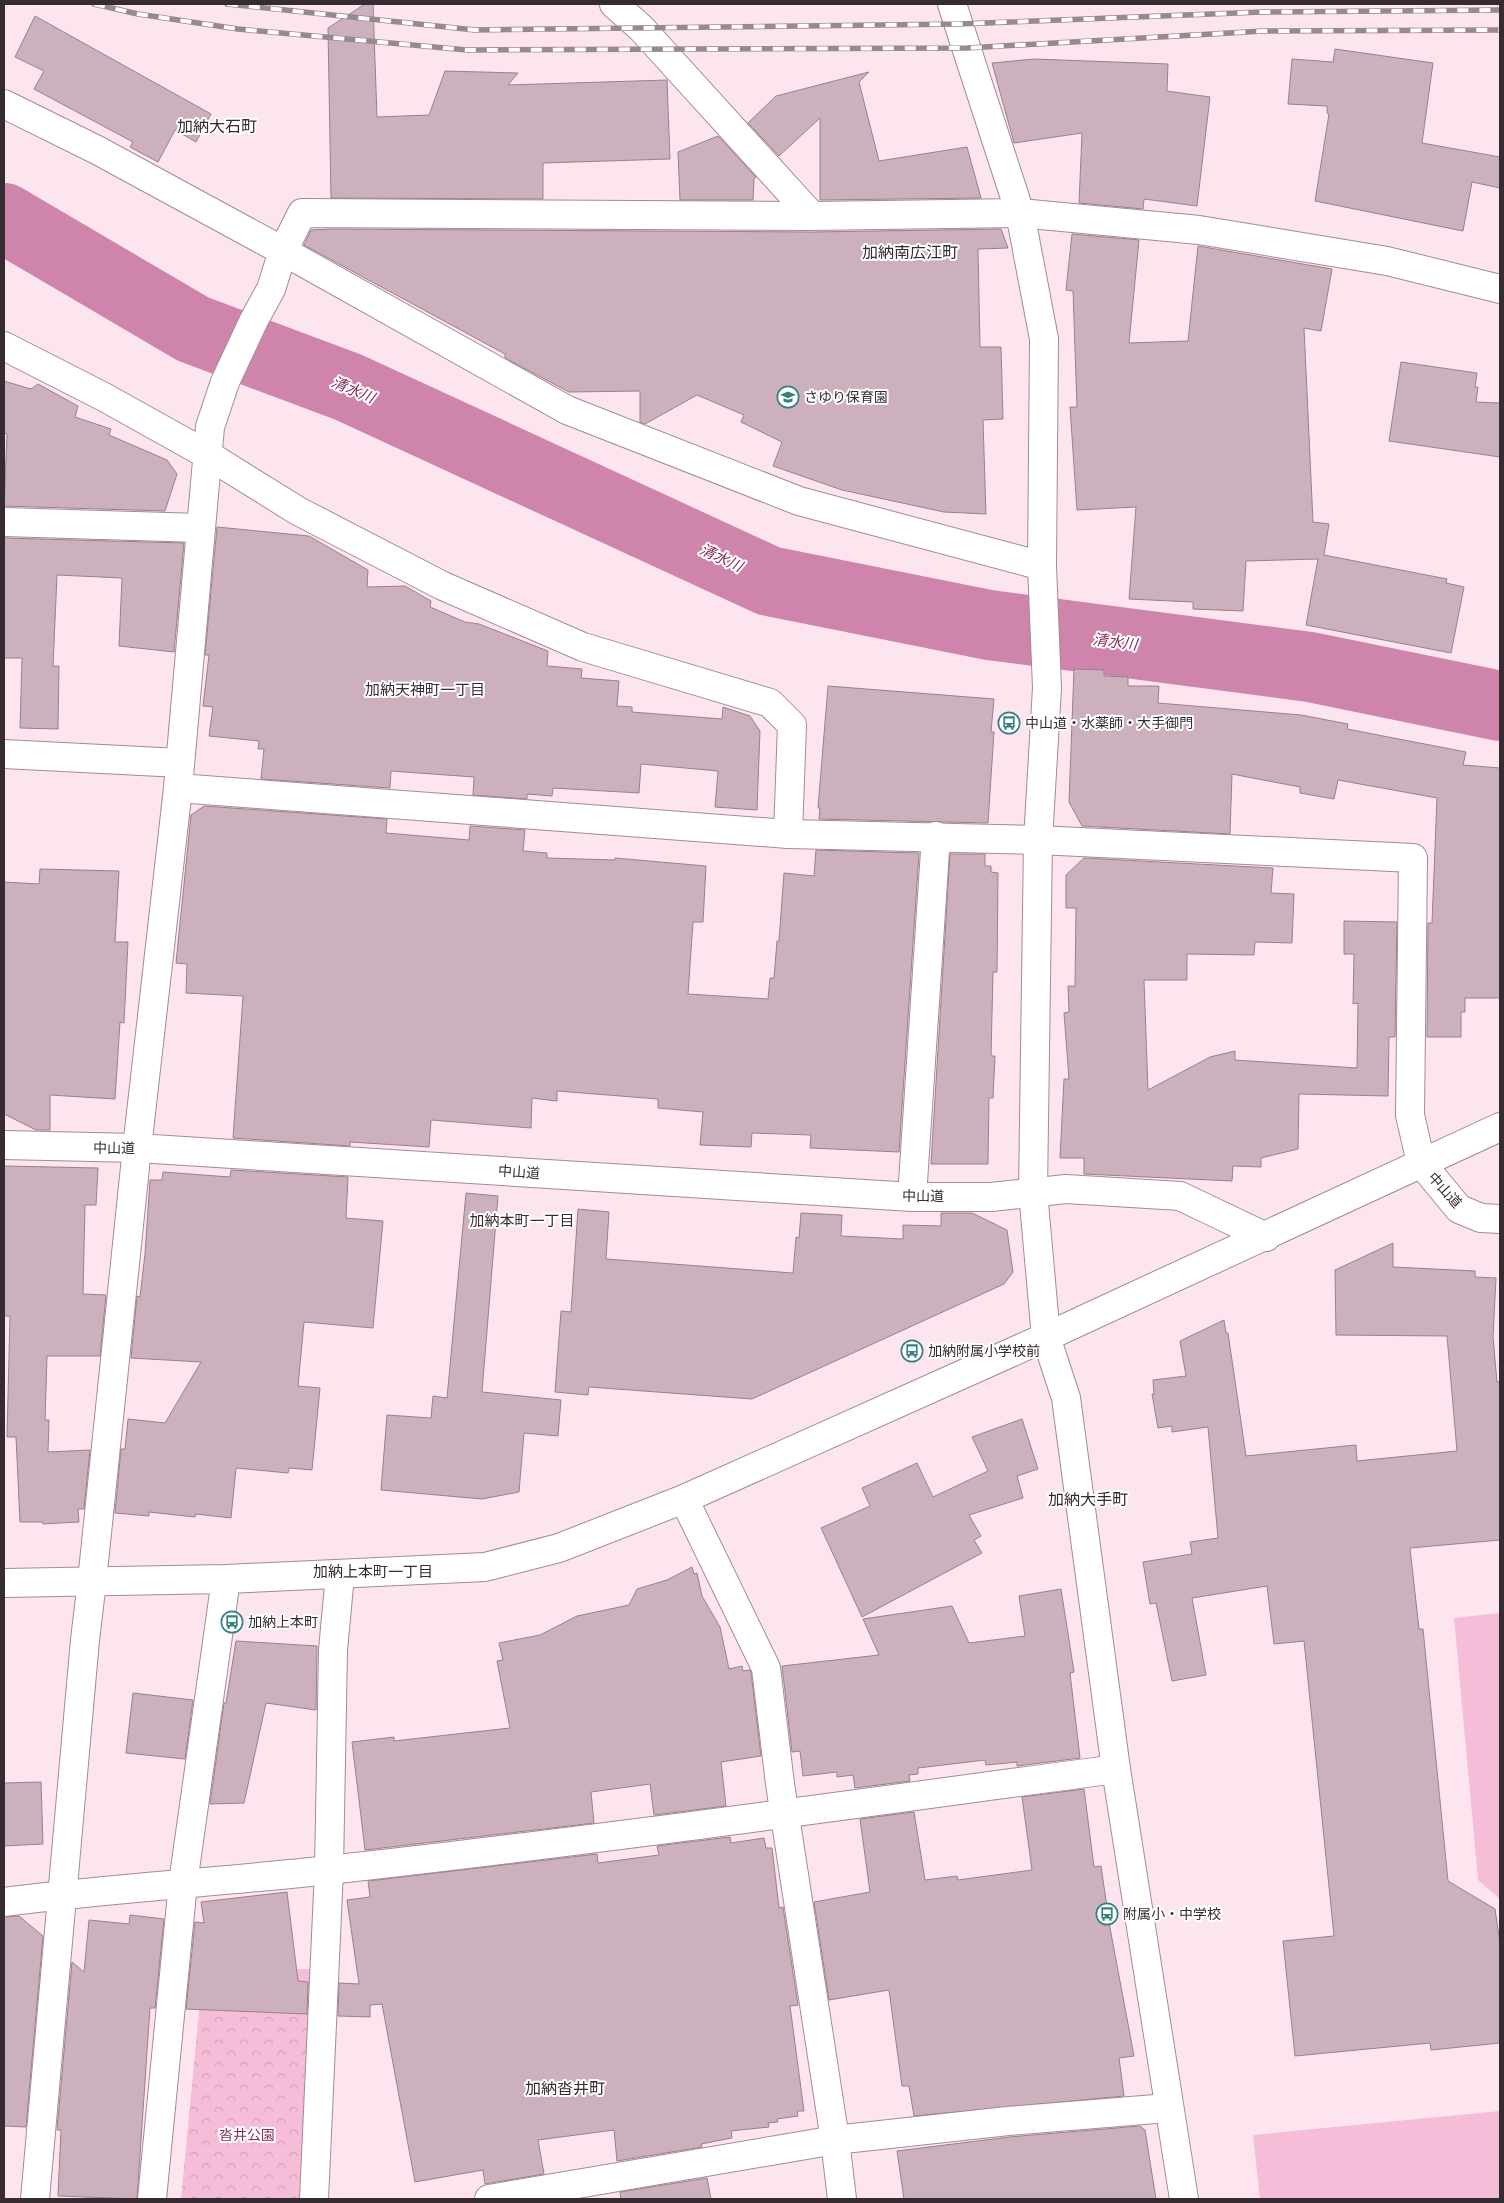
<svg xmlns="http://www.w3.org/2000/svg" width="1504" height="2203" viewBox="0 0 1504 2203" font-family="Quicksand,'Noto Sans JP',sans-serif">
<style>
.park{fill:url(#park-crowns)}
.pitch{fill:#f5bdd8}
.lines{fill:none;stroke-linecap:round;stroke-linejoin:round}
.river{stroke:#cf85ab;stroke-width:70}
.building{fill:#ccb0bd;stroke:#9a808c}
.minor-casing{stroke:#a48a96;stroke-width:30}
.minor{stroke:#fff;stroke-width:28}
.rail-casing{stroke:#9a8891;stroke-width:5.5}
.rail{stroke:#fff;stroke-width:4;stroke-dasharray:11;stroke-linecap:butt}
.labels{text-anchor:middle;stroke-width:4;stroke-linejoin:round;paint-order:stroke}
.poi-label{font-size:14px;fill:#362b31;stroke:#fff;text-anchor:start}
.street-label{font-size:14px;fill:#362b31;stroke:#fff}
.park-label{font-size:14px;fill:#842d5f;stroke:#fff}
.water-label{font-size:15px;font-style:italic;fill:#7f295b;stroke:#fff}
.neighbourhood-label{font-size:15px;fill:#362b31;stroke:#fff}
.quarter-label{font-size:16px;fill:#362b31;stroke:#fff}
</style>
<defs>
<pattern id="park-crowns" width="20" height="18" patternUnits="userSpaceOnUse" patternTransform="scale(1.25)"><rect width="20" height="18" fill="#f5bdd8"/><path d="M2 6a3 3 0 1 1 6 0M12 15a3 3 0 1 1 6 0" fill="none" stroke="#d3a3ba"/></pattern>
</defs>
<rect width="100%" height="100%" fill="#fde5f0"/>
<!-- park -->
<path class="park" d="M311,1969L304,2199H181L203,1970Z"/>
<!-- pitch -->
<g class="pitch">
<path d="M1500,1613V1899L1478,1880L1454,1618Z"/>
<path d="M1500,2111V2199H1260L1253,2135Z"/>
</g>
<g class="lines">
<!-- river -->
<path class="river" d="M4,218L193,329L348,387L769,581L989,625L1310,667L1500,706"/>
</g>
<!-- building -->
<g class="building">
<path d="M365,4H373L377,117L429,115L445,71L518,73L508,85L667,80L670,159L543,163V199L331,198L328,28Z"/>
<path d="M35,16L211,114L196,142L175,130L158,162L130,147L133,142L34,89L44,71L15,57Z"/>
<path d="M1335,49L1433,63L1422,143L1500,157V188L1472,182L1463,231L1315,201L1329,114L1327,113V106L1288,104L1292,59L1333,62Z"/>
<path d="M1034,59L1168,64L1167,91L1210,97L1197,206L1144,199L1143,209L1079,203L1082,133L1014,143L992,63Z"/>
<path d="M869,72L859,82L879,161L967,147L981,198L820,200V118L779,156L748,123L776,96Z"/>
<path d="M718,136L756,177L754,179L753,200H680L678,152Z"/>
<path d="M332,229L812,232L1001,229L1008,248L978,249L980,347H1001L1003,419L983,420L986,514L944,512L842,490L773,466L782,442L741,422L744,415L697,395L645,424L640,422V391L569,392L505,358V354L304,245L311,230Z"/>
<path d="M1072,234L1139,240L1129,343L1188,341L1198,246L1332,269L1321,331L1304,328L1313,522L1329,524L1324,555L1447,579L1446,583L1464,587L1451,653L1306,625L1318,559L1246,561L1243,611L1193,609V602L1129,599L1136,507L1077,510L1070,407H1077L1073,291L1066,290Z"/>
<path d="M1401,362L1477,373L1475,387H1478L1476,402L1500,403V457L1389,441Z"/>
<path d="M4,381L31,389L38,384L78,406L75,417L111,429L109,435L167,460L177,474L165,511L4,506L7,434L4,433Z"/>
<path d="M217,527L309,536L368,570L367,587L405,586L431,601L430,607L465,622L479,624L548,651L547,666L582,669L581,678L619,681L617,706L632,707V712L722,719L723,707L750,716L760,731L757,810L715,807L718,771L641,764L639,793L553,788L552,796L527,794V799L473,795L474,777L391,771L390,788L261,779L264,749H258L259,741L209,736L213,707L203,706L209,655H205Z"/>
<path d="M4,538L184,543L174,652L119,646L122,578L57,575L53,666H59L58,729L20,728L22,658H4Z"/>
<path d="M1074,669L1104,670V676L1128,677V686H1159L1158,703L1301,715L1348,724L1347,729L1466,752L1463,765L1500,768V998H1465V1012H1461V1037H1427L1428,923H1432L1437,798L1338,780L1334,799L1300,793V787L1232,774L1230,834L1082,826L1069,802Z"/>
<path d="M828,686L994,699L991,732H994L988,823L819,819L820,808H818Z"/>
<path d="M204,806L387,819L386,833L469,840L470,826L525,830L523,851L547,853V858L615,860V858L706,866L703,922H693L688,994L768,999L770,978H774L777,941H779L784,873L814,876L816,850L919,853L899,1152L810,1148L811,1135L752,1133L751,1147L700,1145L703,1112L658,1108V1099L557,1091V1101L532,1098L531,1128L431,1120L429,1147L350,1142V1146L233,1138L243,996L186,993L187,964L176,963L191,815Z"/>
<path d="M950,854H985V866H991V872L998,873L997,972H993L991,1056H995L993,1098H989L988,1164H931Z"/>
<path d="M1084,858L1273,868L1271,893L1294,894L1292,943L1255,942L1254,955L1187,954V980H1144L1148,1090L1210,1057L1235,1051V1060L1357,1068L1358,1003L1353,1004L1354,954H1344V921L1397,922L1395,1037H1389L1388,1096L1299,1094L1298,1149L1261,1158V1167L1233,1166L1232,1181L1084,1174V1158H1060L1064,1079H1069L1064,1013L1069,1012L1068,986H1075L1076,908H1066V875Z"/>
<path d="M40,869L119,871L115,942H128L124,1023L120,1022L115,1099L50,1095V1130H36L4,1114V882L39,884Z"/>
<path d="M4,1166L98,1168L96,1205H85L83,1294L106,1295L100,1356H47L45,1420H49L48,1452L90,1450L84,1509H78L79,1522L43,1524V1522H20L16,1437H7L10,1316H4Z"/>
<path d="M231,1170L348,1177L346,1218L383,1221L373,1328L304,1322L298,1386L320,1388L312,1470L289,1468L288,1473L236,1468L231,1518L196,1514L195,1517L149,1512V1516L115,1513L121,1449H125L128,1419L165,1423L201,1362L131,1358L137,1296L140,1297L145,1254L150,1180H162L163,1172L230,1177Z"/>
<path d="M466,1193L498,1196L482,1392L561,1400L558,1436L524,1433L519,1492L482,1499L381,1490L387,1415L431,1418L433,1396L447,1398Z"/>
<path d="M578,1209L609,1212L606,1259L793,1273L796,1237L799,1238L801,1213L842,1215L841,1236L903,1239V1225L941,1226V1213H972L1007,1230L1013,1272L1004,1284L752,1399L589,1387L588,1395L555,1392L561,1311L571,1312Z"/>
<path d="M1393,1243V1267L1475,1271V1277L1496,1278L1493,1337L1497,1382H1500V1540L1410,1548L1419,1629H1423L1448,1881L1495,1909L1500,1943V2043L1431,2050L1430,2043L1295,2056L1283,1941L1334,1936L1304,1641L1274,1644L1267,1586L1192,1598L1206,1675L1172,1681L1156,1603L1150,1604L1143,1562L1192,1554L1190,1542L1218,1538L1208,1427L1172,1432V1426L1158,1428L1152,1394H1154L1153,1380L1186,1376L1180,1341L1224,1320L1226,1333H1228L1246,1456L1356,1445L1357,1461L1457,1451L1447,1336L1336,1335L1335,1270Z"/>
<path d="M1022,1419L1038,1469L1017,1476L1023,1498L969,1515L981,1536L974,1540L982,1553L862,1617L821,1528L870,1506L862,1488L917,1463L933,1497L988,1471L972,1437Z"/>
<path d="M692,1567L694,1574L697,1573L702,1596L720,1627L729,1669L742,1666L743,1671L750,1670L751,1672L761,1756L721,1762L726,1806L654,1815L650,1784L591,1792L594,1823L365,1850L352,1742L394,1737V1741L510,1728L497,1661L503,1660L499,1643L540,1635L577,1616L629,1605L637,1589L667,1580Z"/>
<path d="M1061,1589L1074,1672L1070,1673L1080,1758L1017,1766V1762L986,1765L985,1760L918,1768V1774L909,1775L910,1781L855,1788L853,1775L837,1777V1772L803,1776L800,1751L792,1752L782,1666L879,1655L863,1619L952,1606L969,1643L1025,1636L1019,1596Z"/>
<path d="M236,1641L317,1646L316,1710L266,1703L244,1803L210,1804L224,1703H226Z"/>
<path d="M133,1693L193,1700L185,1759L126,1753Z"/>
<path d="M41,1782L43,1844L4,1846V1783Z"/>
<path d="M1084,1789L1094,1867L1101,1866L1110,1928L1134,2056L1119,2058L1124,2096L914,2116L909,2086H902L889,1990L829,2000L814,1902L870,1892L860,1819L914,1812L925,1880L957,1876L958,1880L1032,1870L1022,1797Z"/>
<path d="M730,1837L731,1843L764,1838L766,1848H772L779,1908L783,1907L798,2005L790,2006L804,2111H797L798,2116L777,2119L778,2122L768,2123L769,2127L731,2131L732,2138L701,2144L702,2147L617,2161L614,2130L538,2140L544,2174L485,2184L483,2170L415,2182L382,2004L370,2005V2017L338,2016L339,1983L359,1984L347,1900L370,1897L368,1881L597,1854L598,1863L659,1855L657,1846Z"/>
<path d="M287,1892L298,1981L308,1982L307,2014L186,2009L195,1922L204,1923L201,1902Z"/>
<path d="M130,1915L164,1919L155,2008H150L137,2199L58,2196L61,2130H57L72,1962L84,1972L89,1920L129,1924Z"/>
<path d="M19,1916L43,1936L26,2127L4,2126V1917Z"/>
<path d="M1140,2126L1145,2130L1156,2199H904L897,2151L1009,2137Z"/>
<path d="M707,2178L711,2199H621L620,2192Z"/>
</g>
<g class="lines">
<!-- minor casing -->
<g class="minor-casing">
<g id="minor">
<path d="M614,4L641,28L812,216"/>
<path d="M952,4L1020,213L1044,339L1042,566L1047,688L1038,840L1033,1192L1046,1337L1066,1398L1116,1769L1184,2199"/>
<path d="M4,104L97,150L283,251L567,410L799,501L1042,566"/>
<path d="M4,346L104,397L208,455L298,511L443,586L583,647L770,703L792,725L788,834"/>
<path d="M4,522L200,528"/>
<path d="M4,754L180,763"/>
<path d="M178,788L788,834L1038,840L1413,858L1410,1115L1421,1163L1459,1209L1481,1218L1500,1219"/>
<path d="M4,1145L137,1148L912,1197H991L1066,1189L1180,1196L1266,1237"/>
<path d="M912,1197L936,836"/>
<path d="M684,1499L766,1668L780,1784L835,2140L842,2199"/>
<path d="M4,1583L226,1579L485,1567L559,1548L684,1499L1046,1337L1500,1127"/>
<path d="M4,1902C112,1888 221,1882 329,1870C592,1841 854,1804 1116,1769"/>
<path d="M35,2199L85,1640L92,1581L137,1148L178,788L210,427L225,382L254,320L271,289L283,251L302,213L812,216L1020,213L1199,230L1387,261L1500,289"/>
<path d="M152,2199L183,1883L226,1579"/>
<path d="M314,2199L329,1870L333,1650L340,1575"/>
<path d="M489,2199L835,2140L1008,2121L1168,2108"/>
</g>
</g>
<!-- minor -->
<use href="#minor" class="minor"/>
<!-- rail casing -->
<g class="rail-casing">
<g id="rail">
<path d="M94,4L138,14L238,29L467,50L967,48L1264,31L1500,30"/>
<path d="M227,4L475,30L959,24L1262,12L1500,10"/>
</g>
</g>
<!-- rail -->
<use href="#rail" class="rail"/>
</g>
<!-- icons -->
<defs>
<g id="school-ring" transform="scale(1.125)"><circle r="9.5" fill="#fff" stroke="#378082" stroke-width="1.5"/><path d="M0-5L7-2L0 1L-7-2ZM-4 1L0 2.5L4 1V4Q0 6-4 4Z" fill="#378082"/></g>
<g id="bus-ring" transform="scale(1.125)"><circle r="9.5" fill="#fff" stroke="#378082" stroke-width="1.5"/><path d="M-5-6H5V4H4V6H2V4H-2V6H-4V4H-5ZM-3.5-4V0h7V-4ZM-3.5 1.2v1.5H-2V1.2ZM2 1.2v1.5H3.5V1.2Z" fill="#378082"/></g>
</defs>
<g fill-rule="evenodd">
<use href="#school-ring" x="788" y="397"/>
<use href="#bus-ring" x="1009" y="723"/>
<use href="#bus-ring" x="912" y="1351"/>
<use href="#bus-ring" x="232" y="1622"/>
<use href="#bus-ring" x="1107" y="1914"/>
</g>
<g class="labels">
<!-- poi labels -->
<g class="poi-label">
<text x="804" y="402">さゆり保育園</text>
<text x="1025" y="728">中山道・水薬師・大手御門</text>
<text x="928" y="1356">加納附属小学校前</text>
<text x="248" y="1627">加納上本町</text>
<text x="1123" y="1919">附属小・中学校</text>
</g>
<!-- street labels -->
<g class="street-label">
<text transform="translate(114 1148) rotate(1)" y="5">中山道</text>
<text transform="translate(519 1172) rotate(4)" y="5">中山道</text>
<text transform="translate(1445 1190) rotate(48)" y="5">中山道</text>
<text transform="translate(923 1196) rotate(1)" y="5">中山道</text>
</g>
<!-- park labels -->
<g class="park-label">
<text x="247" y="2140">沓井公園</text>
</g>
<!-- water labels -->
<g class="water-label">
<text transform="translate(353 390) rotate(23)" y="5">清水川</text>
<text transform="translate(721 558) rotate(25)" y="5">清水川</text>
<text transform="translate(1115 642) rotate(7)" y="5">清水川</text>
</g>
<!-- neighbourhood labels -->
<g class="neighbourhood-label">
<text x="425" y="695">加納天神町一丁目</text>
<text x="522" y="1226">加納本町一丁目</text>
<text x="373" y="1577">加納上本町一丁目</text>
</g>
<!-- quarter labels -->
<g class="quarter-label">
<text x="217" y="132">加納大石町</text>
<text x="910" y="258">加納南広江町</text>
<text x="1088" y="1505">加納大手町</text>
<text x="565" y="2094">加納沓井町</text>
</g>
</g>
<!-- border -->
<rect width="1504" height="2203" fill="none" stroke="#362b31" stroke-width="10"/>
</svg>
